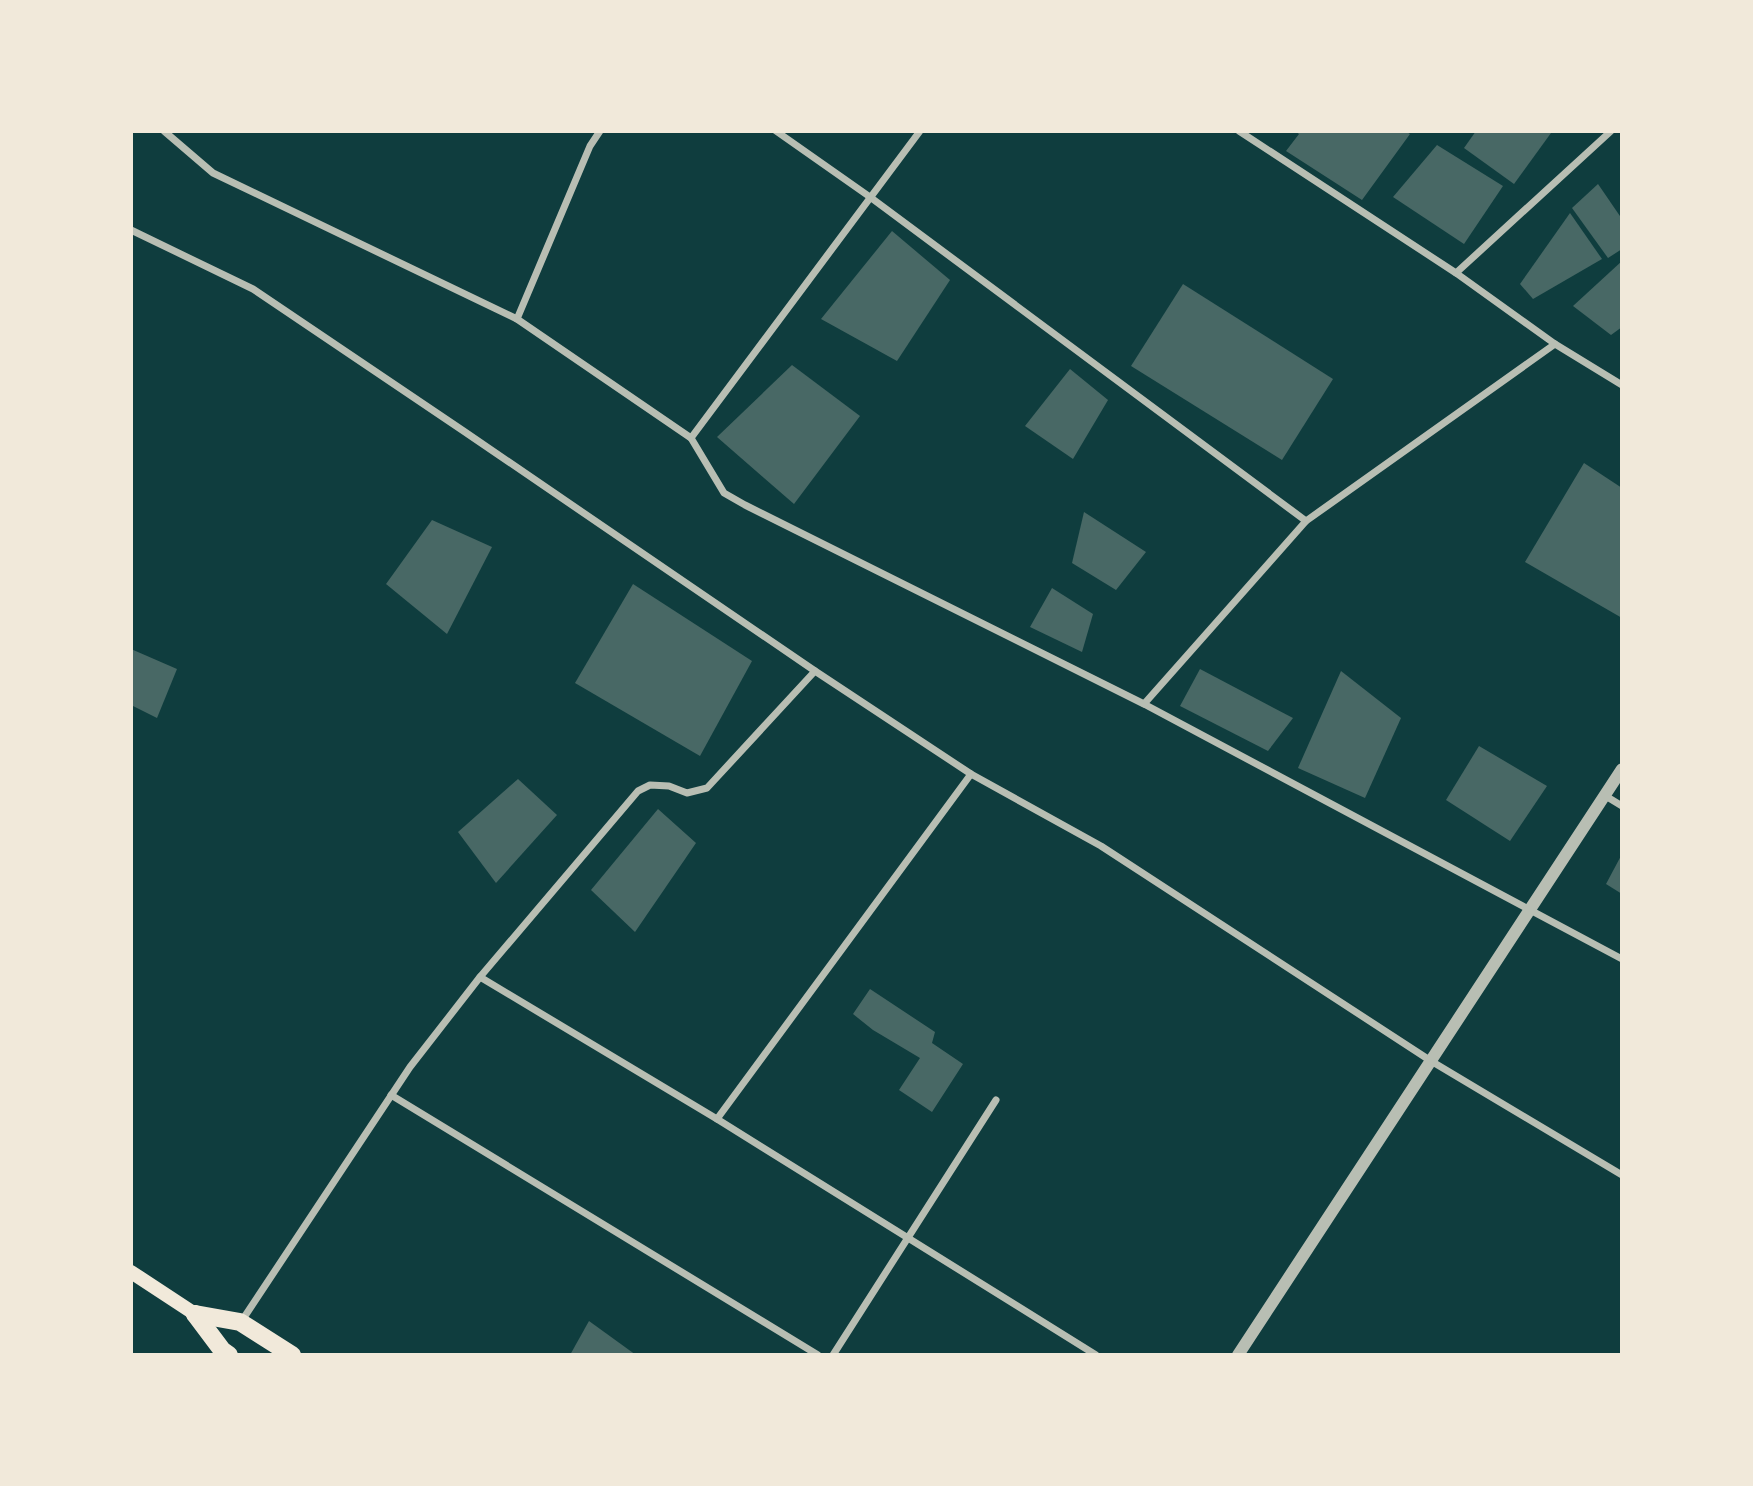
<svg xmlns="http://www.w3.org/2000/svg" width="1753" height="1486" viewBox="0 0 1753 1486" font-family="Quicksand,sans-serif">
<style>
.building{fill:#486865}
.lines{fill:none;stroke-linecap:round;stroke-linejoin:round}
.minor{stroke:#b8beb3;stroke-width:7}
.tertiary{stroke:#b8beb3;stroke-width:12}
.secondary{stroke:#f1e9da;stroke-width:14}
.primary{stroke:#f1e9da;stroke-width:18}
</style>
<rect width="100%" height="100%" fill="#0f3d3e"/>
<!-- building -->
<g class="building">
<path d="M1295,131H1405L1410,134L1362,200L1286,151L1299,134Z"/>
<path d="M1476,131H1549L1551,133L1514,184L1464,148Z"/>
<path d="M1437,145L1503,186L1464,244L1393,197Z"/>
<path d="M1598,184L1622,219V249L1608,258L1572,208Z"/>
<path d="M1570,213L1602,259L1533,299L1520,284Z"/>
<path d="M892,231L950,280L897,361L821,319Z"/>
<path d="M1622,261V327L1611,335L1573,306Z"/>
<path d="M1183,284L1333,379L1282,460L1131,366Z"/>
<path d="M792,365L860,416L794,504L717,437Z"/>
<path d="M1070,369L1108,400L1073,459L1025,426Z"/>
<path d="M1584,463L1622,488V618L1525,562Z"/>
<path d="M1084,512L1146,552L1116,590L1072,563Z"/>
<path d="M432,520L492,547L447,634L386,584Z"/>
<path d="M633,584L752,661L700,756L575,683Z"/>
<path d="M1052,588L1093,614L1082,652L1030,627Z"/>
<path d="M131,649L177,669L157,718L131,705Z"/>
<path d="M1200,669L1293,718L1268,751L1180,706Z"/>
<path d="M1341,671L1401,718L1365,798L1298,768Z"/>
<path d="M1479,746L1547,786L1510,841L1446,800Z"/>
<path d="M518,779L557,815L496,883L458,832Z"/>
<path d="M658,809L696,843L635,932L591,890Z"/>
<path d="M1622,854V894L1606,884Z"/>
<path d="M870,989L935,1032L932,1043L963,1064L932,1112L899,1090L920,1058L873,1030L853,1014Z"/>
<path d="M589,1321L636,1355H570Z"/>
</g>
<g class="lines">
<!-- minor -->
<g class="minor">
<path d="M164,131L213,173L517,319L691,438L724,493L745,505L1144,704L1622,959"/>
<path d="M776,131L870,197L1306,521"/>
<path d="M1239,131L1456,273L1555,344L1622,385"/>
<path d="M131,230L253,289L465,432L815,671L971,774L1101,846L1431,1061L1622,1175"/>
<path d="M1456,273L1611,131"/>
<path d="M517,319L590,146L600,131"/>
<path d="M691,438L920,131"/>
<path d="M1144,704L1306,521L1555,344"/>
<path d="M1604,795L1622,806"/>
<path d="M480,977L717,1119L1096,1355"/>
<path d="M391,1095L818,1355"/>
<path d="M717,1119L971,774"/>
<path d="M241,1322L410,1067L480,977L638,791L650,785L669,786L687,793L707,788L815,671"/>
<path d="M833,1355L996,1100"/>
</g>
<!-- tertiary -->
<path class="tertiary" d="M1238,1355L1622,769"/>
<!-- secondary -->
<path class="secondary" d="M131,1272L195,1314"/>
<!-- primary -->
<g class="primary">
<path d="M195,1314L240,1322L292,1355"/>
<path d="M195,1314L222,1350L229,1355"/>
</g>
</g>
<!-- border -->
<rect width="1753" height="1486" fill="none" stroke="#f1e9da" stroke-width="266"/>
</svg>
